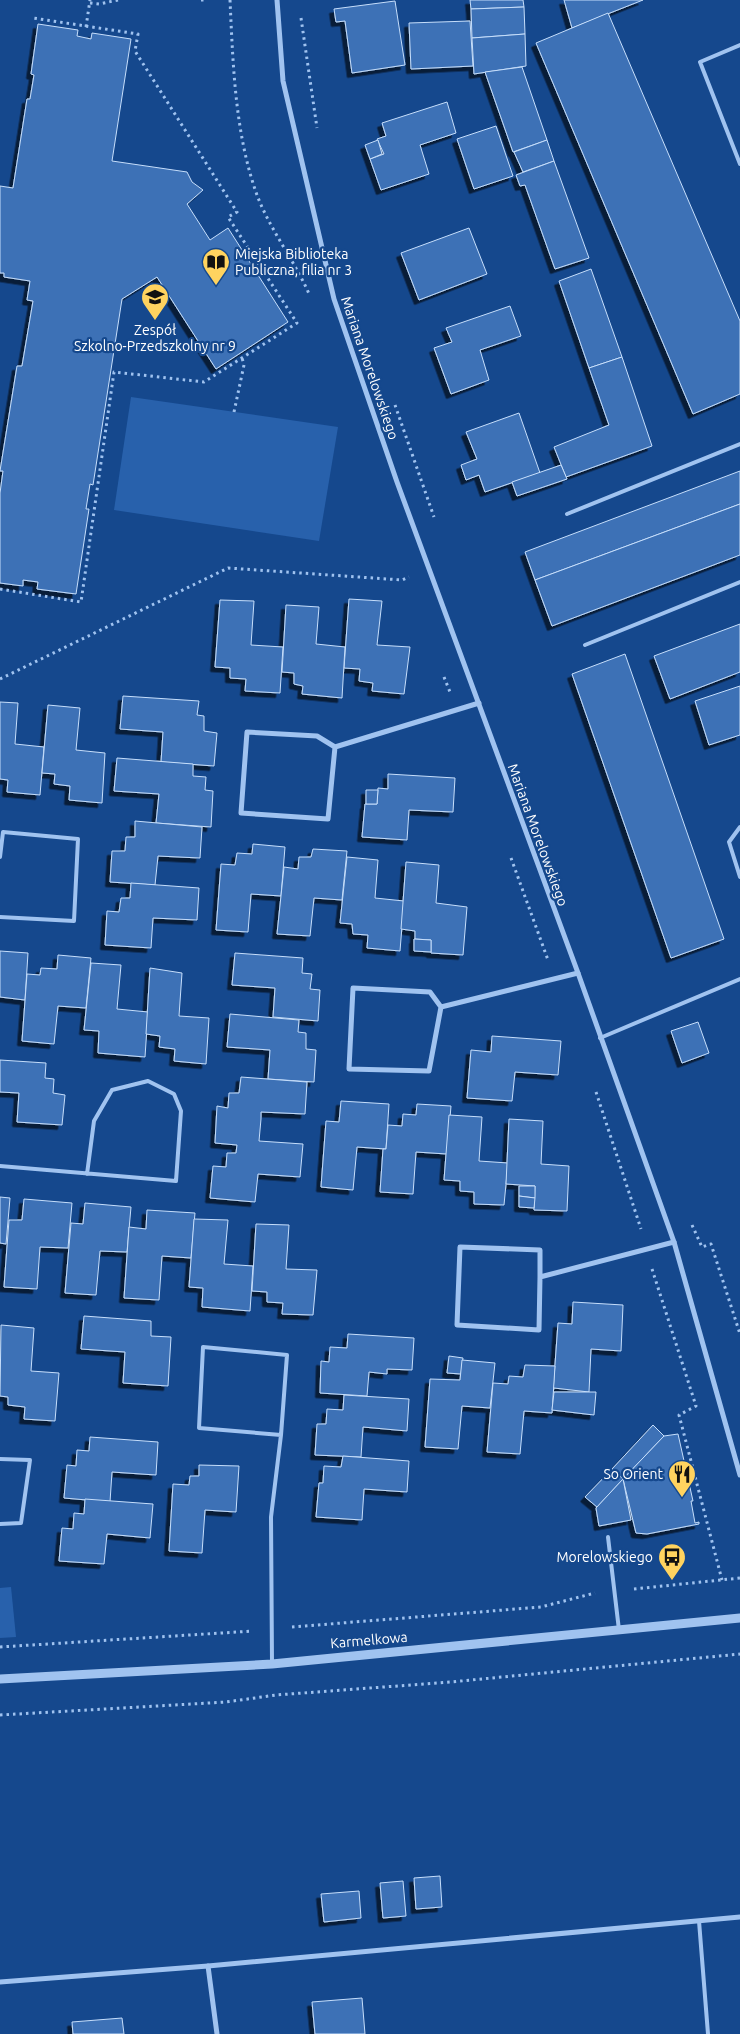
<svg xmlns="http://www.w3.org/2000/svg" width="740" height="2034" viewBox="0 0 740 2034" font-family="Ubuntu,sans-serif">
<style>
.green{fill:#2861ac}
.building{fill:#3d71b6;stroke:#c6defb;filter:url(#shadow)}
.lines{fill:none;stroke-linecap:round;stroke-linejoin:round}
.path{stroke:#a0c3f0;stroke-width:3;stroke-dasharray:2.5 4;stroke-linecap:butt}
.service{stroke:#a0c3f0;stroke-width:4}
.minor{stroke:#a0c3f0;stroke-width:5}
.tertiary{stroke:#a0c3f0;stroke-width:9}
.labels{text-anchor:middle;stroke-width:4.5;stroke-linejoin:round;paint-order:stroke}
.poi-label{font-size:14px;fill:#fff;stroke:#15488d;text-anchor:end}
.street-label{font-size:14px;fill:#fff;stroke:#15488d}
</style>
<defs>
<filter id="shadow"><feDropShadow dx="-4.5" dy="4.5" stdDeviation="0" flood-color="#0009"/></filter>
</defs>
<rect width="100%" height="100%" fill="#15488d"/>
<!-- green -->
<g class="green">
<path d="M131,397L338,427L319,541L114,510Z"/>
<path d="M11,1587L16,1637L0,1638V1588Z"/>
</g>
<!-- building -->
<g class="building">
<path d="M470,0H523L524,7L471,9Z"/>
<path d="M564,0H643L572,28Z"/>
<path d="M395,1L405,65L352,73L345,21L336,22L334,9Z"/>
<path d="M524,7L525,34L472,38L471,9Z"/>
<path d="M608,13L740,321V394L693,414L536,43Z"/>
<path d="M470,21L473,66L411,69L409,23Z"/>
<path d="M38,24L78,30L77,36L91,39L92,33L131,39L112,161L187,172L192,182L203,190L187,204L210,240L228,228L288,322L216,369L157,277L122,299L93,485L90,484L86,509H89L76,594L37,589L38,582L23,580V586L0,583V493L3,471H0L17,366H22L33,301L27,300L30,281L4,277V273H0V186L13,188L27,99H30L34,75L31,74Z"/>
<path d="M525,34L526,66L474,74L472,38Z"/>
<path d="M522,67L547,140L513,152L485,72Z"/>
<path d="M447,102L456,133L420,145L429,174L381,190L370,159L384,154L377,139L386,136L382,123Z"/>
<path d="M496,126L513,176L474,189L457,139Z"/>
<path d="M378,140L382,154L370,159L365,145Z"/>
<path d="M547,140L554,161L523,172L514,152Z"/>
<path d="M554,161L589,258L555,269L525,185L520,186L516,175Z"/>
<path d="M469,228L487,274L419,300L401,253Z"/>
<path d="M591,269L622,357L589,368L559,281Z"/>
<path d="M510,306L521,336L480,350L489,380L451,394L434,348L452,342L446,328Z"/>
<path d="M622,357L652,446L566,477L554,447L609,425L589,368Z"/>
<path d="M519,413L540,473L485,492L479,475L466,480L461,465L477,459L466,432Z"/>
<path d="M561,465L567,479L517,496L512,482Z"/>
<path d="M740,471V504L535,580L525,552Z"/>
<path d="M740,504V555L552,626L535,580Z"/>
<path d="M349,599L382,601L377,645L410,647L404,694L372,691L373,683L359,681L360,669L344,668Z"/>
<path d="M220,600L254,601L251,645L283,647L280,693L245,691L246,679L230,678V668L215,667Z"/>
<path d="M286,605L319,607L316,644L345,647L342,698L302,694L303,686L294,684V673L282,672Z"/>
<path d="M740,624V672L670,699L654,656Z"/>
<path d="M625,654L724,939L671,958L572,674Z"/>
<path d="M740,686V735L709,745L695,701Z"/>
<path d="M123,696L199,701L197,715L204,716V731L217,733L214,766L161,762L163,732L120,729Z"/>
<path d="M0,702L18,703L15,744L44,747L40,795L7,792L8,780L0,779Z"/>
<path d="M48,705L80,708L76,750L105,753L102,803L69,800L70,786L54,784L55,774L42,773Z"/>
<path d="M117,758L193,764V776L206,777L205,790L213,791L211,827L156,823L159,794L114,791Z"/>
<path d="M388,774L455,778L453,812L409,810L407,840L362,837L365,804H377L378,788L388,789Z"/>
<path d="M366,790H378L377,804H366Z"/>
<path d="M135,821L202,827L200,858L158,856L155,885L110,882L112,851H125L126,837H135Z"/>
<path d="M253,844L285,847L281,896L251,894L248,932L216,930L221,864L235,865L237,853L252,854Z"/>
<path d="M313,849L347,851L342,900L314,898L310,936L277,934L284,867L298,869L299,857H311Z"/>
<path d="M347,857L378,860L375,898L404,901L400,951L367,948L368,935L353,934L352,924L340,923Z"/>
<path d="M406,862L439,865L436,903L467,907L463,955L431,953V940L415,939V931L401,929Z"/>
<path d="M131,883L199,888L197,920L153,918L151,948L105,945L107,911L119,912L121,898H130Z"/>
<path d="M414,939L431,940V952L414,951Z"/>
<path d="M0,951L28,953L25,1000L0,997Z"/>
<path d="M235,953L303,958L302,973L312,974L310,989L320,990L318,1021L273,1017L275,988L232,985Z"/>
<path d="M58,955L91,958L86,1008L58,1006L54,1044L22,1041L27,974L40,975L41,968L57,969Z"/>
<path d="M91,963L121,965L117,1009L148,1012L145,1057L98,1053L99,1031L84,1030Z"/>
<path d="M150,968L182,973L179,1016L209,1018L206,1064L174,1061L175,1049L159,1047L160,1036L146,1034Z"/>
<path d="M230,1014L299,1020L298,1032L306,1033V1049L316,1050L314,1082L268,1079L270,1050L227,1047Z"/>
<path d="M698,1022L709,1053L682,1063L671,1031Z"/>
<path d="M492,1036L561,1041L558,1075L515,1072L512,1101L467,1098L471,1050L491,1052Z"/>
<path d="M0,1060L46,1063L45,1078L54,1079L53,1093L65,1095L62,1125L17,1122L19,1093L0,1092Z"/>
<path d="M241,1077L307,1082L305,1114L261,1112V1119L259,1141L303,1144L300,1177L258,1174L255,1202L210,1198L213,1166L226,1167L227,1153H236L237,1145L215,1143L217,1106L228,1108L229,1093H239Z"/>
<path d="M341,1101L389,1104L386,1149L357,1147L353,1190L321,1187L326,1121L339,1122Z"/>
<path d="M417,1104L451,1106L447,1154L416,1152L413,1194L380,1192L383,1149H386L388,1125L402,1126L403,1114L416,1115Z"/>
<path d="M449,1115L482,1117L479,1161L508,1163L504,1205L474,1204V1192L460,1191V1181L444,1180Z"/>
<path d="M509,1119L543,1121L541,1164L569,1166L567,1211L534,1210L535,1186L506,1184Z"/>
<path d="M519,1186H535V1198L519,1196Z"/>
<path d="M519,1196L535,1198L534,1208L519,1207Z"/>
<path d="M0,1197L10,1198L6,1244L0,1243Z"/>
<path d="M24,1199L72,1203L68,1248L40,1247L37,1289L4,1287L9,1220H22Z"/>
<path d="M85,1203L131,1207L127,1252L100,1251L96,1295L65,1293L71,1223L83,1224Z"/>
<path d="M147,1210L195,1213L191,1258L162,1256L159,1300L124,1298L129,1227L146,1229Z"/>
<path d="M194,1219L228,1220L224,1264L253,1266L250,1311L202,1307L203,1288L189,1287Z"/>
<path d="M256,1224L289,1225L286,1269L317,1270L313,1315L282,1314L283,1303L267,1302V1292L252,1291Z"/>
<path d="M573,1302L623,1305L621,1351L591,1349L589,1392L554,1388L553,1392L558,1323L572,1324Z"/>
<path d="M84,1316L151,1321V1336L171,1337L168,1386L123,1383L125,1352L81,1349Z"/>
<path d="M1,1325L34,1328L31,1371L59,1373L55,1421L24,1419L25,1407L8,1405V1397L0,1396Z"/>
<path d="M348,1334L414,1338L412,1370L387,1369V1374L369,1372L367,1396L320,1393L321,1361L329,1362L330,1347L347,1348Z"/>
<path d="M449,1356L463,1358L461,1374L447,1373Z"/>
<path d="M462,1360L495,1363L490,1408L462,1406L458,1449L425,1447L430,1379L460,1380Z"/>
<path d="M525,1365L555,1366L552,1413L524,1411L520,1454L487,1452L493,1383L508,1384L509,1376L523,1377Z"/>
<path d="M554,1392H596L594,1415L552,1410Z"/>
<path d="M344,1395L409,1399L407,1431L363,1427L361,1457L315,1455L317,1424H326L327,1409L343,1410Z"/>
<path d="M653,1425L664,1436L623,1479L612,1469Z"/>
<path d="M678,1434L693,1501H691L695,1523L699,1522V1524L647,1534L636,1533L623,1479L664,1436Z"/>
<path d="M90,1437L158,1442L156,1475L112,1472L110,1502L64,1498L67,1465L76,1466L77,1450L89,1451Z"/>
<path d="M343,1456L409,1461L407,1492L364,1489L362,1520L316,1517L319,1483H323L324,1466L341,1467Z"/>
<path d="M199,1465L239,1466L236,1512L205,1510L202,1553L169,1551L173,1484L189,1485L190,1476H199Z"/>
<path d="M612,1469L623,1479L597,1507L585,1497Z"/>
<path d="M623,1479L631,1520L599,1526L596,1508Z"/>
<path d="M85,1499L153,1504L150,1538L107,1534L104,1564L59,1561L62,1528L73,1529L74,1513L84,1514Z"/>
<path d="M440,1876L442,1907L416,1909L414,1878Z"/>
<path d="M403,1881L406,1916L383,1918L380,1883Z"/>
<path d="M359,1891L361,1918L324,1922L321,1894Z"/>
<path d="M362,1998L365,2034H315L312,2002Z"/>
<path d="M122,2018L124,2034H73L72,2022Z"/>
</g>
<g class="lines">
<!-- path -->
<g class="path">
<path d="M201,0H205"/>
<path d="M230,0C233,65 235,134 257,195C270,230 295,261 310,296"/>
<path d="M90,3L99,4L118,0"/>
<path d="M301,18L317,128"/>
<path d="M86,27L90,0"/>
<path d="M395,405L434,517"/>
<path d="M234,412L244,365L242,358"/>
<path d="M0,589L81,602L114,372L204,382L297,323L228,217L237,212L135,51L138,34L33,18"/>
<path d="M444,677L450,692"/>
<path d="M0,679L228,568L402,580L409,577"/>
<path d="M511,858L548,960"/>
<path d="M596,1092L641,1229"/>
<path d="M692,1225L702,1247L711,1244L740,1334"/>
<path d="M652,1269L696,1406L679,1415L722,1580"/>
<path d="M634,1589L740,1578"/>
<path d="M292,1627L541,1607L595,1593"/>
<path d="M0,1647L253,1631"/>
<path d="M0,1715L226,1702L276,1695L451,1682L740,1654"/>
</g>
<!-- service -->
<g class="service">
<path d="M740,45L700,62L740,164"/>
<path d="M567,514L740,444"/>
<path d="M585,645L740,582"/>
<path d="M740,827L729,842L740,877"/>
<path d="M0,857L3,832L78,839L74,921L0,917"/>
<path d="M600,1038L740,979"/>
<path d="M0,1166L176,1181L181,1111L174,1094L148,1081L112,1090L94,1121L87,1174"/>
<path d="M0,1459L30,1460L21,1523L0,1524"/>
<path d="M608,1537L619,1630"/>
<path d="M272,1663L271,1517L281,1435L287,1355L203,1347L199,1428L281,1435"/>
<path d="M699,1921L708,2034"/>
</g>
<!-- minor -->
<g class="minor">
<path d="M277,0L283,81L334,299L397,482L578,973L674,1242L740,1475"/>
<path d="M335,747L328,819L241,813L247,732L317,736L335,747L479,703"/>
<path d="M441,1007L429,1071L349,1069L353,988L430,992L441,1007L578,973"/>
<path d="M540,1277L539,1330L457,1325L460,1247L540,1250V1277L674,1242"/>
<path d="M208,1966L217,2034"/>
<path d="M0,1982L208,1966L740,1917"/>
</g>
<!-- tertiary -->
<path class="tertiary" d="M0,1679L272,1664L740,1618"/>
</g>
<!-- icons -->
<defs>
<g id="library-pin" transform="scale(1.4375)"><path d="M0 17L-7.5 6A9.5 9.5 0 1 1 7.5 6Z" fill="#ffd35f" stroke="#15488d"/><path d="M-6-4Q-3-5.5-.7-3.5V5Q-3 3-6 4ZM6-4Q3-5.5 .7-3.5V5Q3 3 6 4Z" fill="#111"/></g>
<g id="school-pin" transform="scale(1.4375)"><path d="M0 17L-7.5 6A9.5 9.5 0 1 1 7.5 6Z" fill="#ffd35f" stroke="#15488d"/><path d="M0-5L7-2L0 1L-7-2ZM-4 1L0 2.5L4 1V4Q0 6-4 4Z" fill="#111"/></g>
<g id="restaurant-pin" transform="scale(1.4375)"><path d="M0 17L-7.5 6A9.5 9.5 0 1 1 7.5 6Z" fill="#ffd35f" stroke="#15488d"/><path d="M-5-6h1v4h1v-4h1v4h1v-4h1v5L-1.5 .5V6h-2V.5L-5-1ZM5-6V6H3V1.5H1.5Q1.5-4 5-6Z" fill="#111"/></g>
<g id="bus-pin" transform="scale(1.4375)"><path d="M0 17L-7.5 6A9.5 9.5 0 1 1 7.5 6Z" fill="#ffd35f" stroke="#15488d"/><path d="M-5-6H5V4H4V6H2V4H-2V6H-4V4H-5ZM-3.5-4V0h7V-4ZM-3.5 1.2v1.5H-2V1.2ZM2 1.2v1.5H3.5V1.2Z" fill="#111"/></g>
</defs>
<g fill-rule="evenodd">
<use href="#library-pin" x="216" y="262"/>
<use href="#school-pin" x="155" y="297"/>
<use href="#restaurant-pin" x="682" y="1474"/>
<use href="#bus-pin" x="672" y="1557"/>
</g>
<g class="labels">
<!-- poi labels -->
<g class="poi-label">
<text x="235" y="259" text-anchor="start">Miejska Biblioteka<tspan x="235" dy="16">Publiczna, filia nr 3</tspan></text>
<text x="155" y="335" text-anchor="middle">Zespół<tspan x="155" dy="16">Szkolno-Przedszkolny nr 9</tspan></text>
<text x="663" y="1479">So Orient</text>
<text x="653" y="1562">Morelowskiego</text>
</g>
<!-- street labels -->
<g class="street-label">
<text transform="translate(370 368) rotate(71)" y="5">Mariana Morelowskiego</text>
<text transform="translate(538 835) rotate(70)" y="5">Mariana Morelowskiego</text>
<text transform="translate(369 1640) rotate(-5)" y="5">Karmelkowa</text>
</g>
</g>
</svg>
